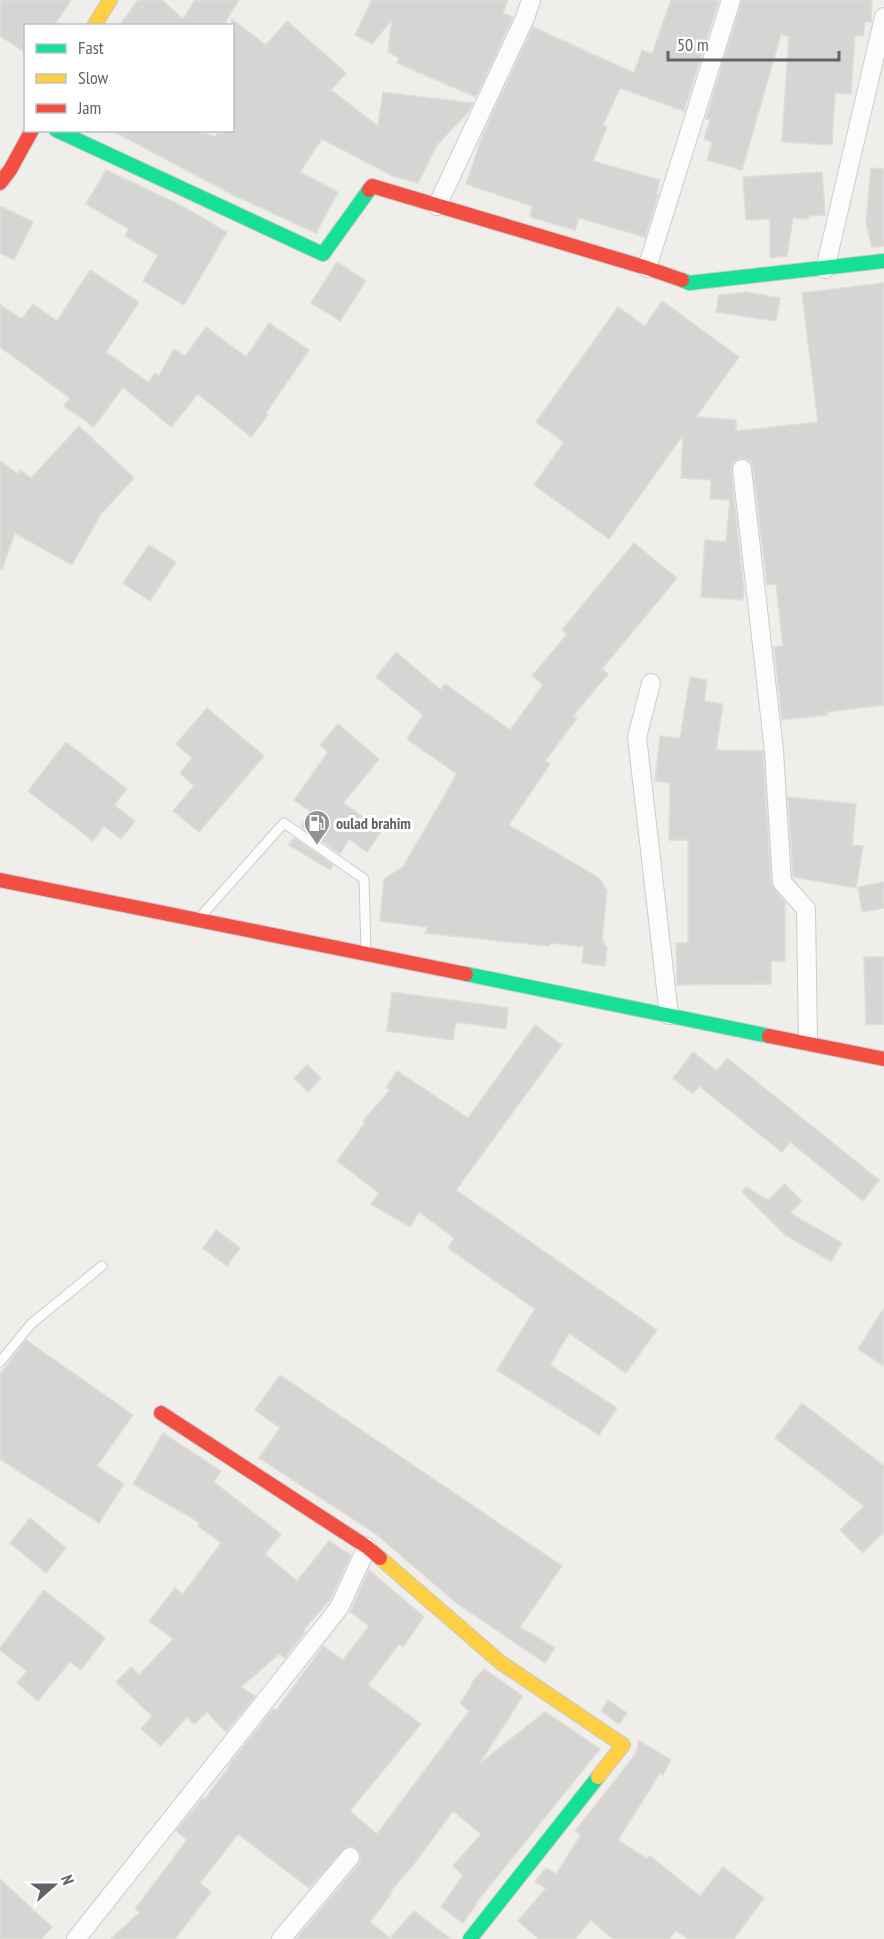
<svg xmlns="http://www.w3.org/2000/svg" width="884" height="1939" viewBox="0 0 884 1939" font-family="'PT Sans Narrow',sans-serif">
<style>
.building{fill:#d6d5d3;stroke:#deddd9;stroke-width:1.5}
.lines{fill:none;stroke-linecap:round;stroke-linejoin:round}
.lane-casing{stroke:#cbcccc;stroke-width:11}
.street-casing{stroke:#cbcccc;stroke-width:20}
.fast-casing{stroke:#cacacb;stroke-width:16}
.slow-casing{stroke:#cacacb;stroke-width:16}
.jam-casing{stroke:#cacacb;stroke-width:16}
.lane{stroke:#fdfcfc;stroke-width:9}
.street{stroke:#fdfcfc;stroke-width:18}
.fast{stroke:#16e098;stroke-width:14}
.slow{stroke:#ffcf43;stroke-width:14}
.jam{stroke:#f24e42;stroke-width:14}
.labels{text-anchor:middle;stroke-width:6;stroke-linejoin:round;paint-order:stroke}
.poi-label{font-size:16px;font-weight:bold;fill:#5f6368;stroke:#fff;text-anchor:start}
</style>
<rect width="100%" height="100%" fill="#efeeea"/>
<!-- building -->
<g class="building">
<path d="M0,0H71L54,26H26V53L0,36Z"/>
<path d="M138,0H162L183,19L195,0H239L223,26H119Z"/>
<path d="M372,0H508L503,13L513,17L476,97L397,63L399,58L388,52L392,20L372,44L355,35Z"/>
<path d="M671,0H719L684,111L620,88L603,125L607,127L593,161L660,180L656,195H658L645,237L579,218L575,230L530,217L532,206L466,184L483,134L533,27L634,73L642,50L652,54Z"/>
<path d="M742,0H872L871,22H865L863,36L855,35L851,94L835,93L832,145L782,142L789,36L781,34L742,170L707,160L712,142L704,139L710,120L706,119Z"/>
<path d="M232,19L266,45L287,21L346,73L331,90L378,126L383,92L473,103L469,111L437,145L418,183L393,176L322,139L300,172L338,192L316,233L233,195L111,130H199L215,137L219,130H232Z"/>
<path d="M871,168L884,169V246L872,247L866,223Z"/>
<path d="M106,170L182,206L227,232L184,305L143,281L158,255L125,236L129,229L86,204Z"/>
<path d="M822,172L825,215L808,216V219L793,218L787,256L770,258V219L746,220L743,177Z"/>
<path d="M0,206L33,222L14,260L0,253Z"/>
<path d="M337,262L366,281L340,321L311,303Z"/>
<path d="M90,270L139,302L106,352L148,382L155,373L159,376L174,349L185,356L206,327L246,357L269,323L309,350L266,413L268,415L251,437L198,394L171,427L123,387L94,427L64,406L70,398L0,347V305L22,319L33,304L57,321Z"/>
<path d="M884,283V705L827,712V715L782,720L774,647L783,646L776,584L767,585L753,468L751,462L746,459L740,458L732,464L731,470L744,590L743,600L701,597L705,540L726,542L730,500L710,499L711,480L681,478L683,435L609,539L534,485L564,442L536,422L618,307L645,326L662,301L739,357L696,417L736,420V431L818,422L802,293Z"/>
<path d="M746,292L780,298L776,321L716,312L719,295Z"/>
<path d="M79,426L134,478L101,514L72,565L15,533L2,569H0V461L18,474L20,470L31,478Z"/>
<path d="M634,543L677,578L602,669L608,674L573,716L577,718L545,761L550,764L509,825L599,878L607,891L602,939L607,948L605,966L582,963L584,947L551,943L549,946L425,933L428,927L380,921L384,879L403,867L457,774L407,739L423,715L376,677L396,652L441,690L445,684L510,730L543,685L532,676L567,634L562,630Z"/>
<path d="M149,545L176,562L150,601L123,583Z"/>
<path d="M690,677L707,680L704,701L723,704L716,750L763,751L771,883L774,889L785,902V961H771V984L677,985L676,943H688V840H669L670,783L655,781L660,736L680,738Z"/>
<path d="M207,708L264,756L199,832L173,811L194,786L180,773L192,758L176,744Z"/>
<path d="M338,724L379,759L343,803L382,830L367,852L349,839L340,854L301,826L310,811L294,800L328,752L320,745Z"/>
<path d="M66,742L127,789L114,805L135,821L121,839L104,826L93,841L28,791Z"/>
<path d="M788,797L856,804L852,845L863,846L856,888L793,877Z"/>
<path d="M294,838L333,865L330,870L289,845Z"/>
<path d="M884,882V908L862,912L858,887Z"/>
<path d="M864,957H884V1024L866,1025Z"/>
<path d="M392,992L508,1008L506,1029L456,1022L453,1040L387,1031Z"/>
<path d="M535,1025L562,1045L456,1190L657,1330L626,1373L569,1333L550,1365L617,1408L599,1435L497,1370L535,1309L448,1248L454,1238L419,1212L410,1227L371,1204L379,1193L337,1161L365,1123L363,1121L390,1090L386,1088L397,1071L468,1118Z"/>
<path d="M693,1052L717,1071L727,1058L879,1180L863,1201L790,1142L782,1152L699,1086L693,1094L673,1078Z"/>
<path d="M307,1065L321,1078L308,1092L294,1078Z"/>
<path d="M785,1184L802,1201L790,1213L842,1243L831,1262L784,1234L742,1192L746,1187L768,1200Z"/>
<path d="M216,1230L240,1248L227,1266L203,1248Z"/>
<path d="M884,1308V1366L858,1349Z"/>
<path d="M26,1340L133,1415L97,1466L124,1484L99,1523L0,1459V1374Z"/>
<path d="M280,1375L562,1566L520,1627L555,1648L545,1663L455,1602L376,1534L259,1458L280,1428L255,1410Z"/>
<path d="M802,1403L884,1466V1532L863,1553L840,1530L864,1506L775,1438Z"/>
<path d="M163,1433L221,1471L214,1482L281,1534L265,1554L297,1581L329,1541L351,1555L330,1600L303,1630L305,1632L285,1658L279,1654L241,1687L255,1696L226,1732L207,1712L194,1724L187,1717L161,1746L141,1729L152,1716L116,1682L131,1667L139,1675L173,1639L149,1621L175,1588L183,1594L221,1543L198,1526L200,1523L133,1484Z"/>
<path d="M30,1518L66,1548L46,1573L10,1543Z"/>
<path d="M369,1570L424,1617L403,1647L399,1644L368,1685L421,1724L350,1811L377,1834L469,1711L460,1703L473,1683L472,1682L484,1669L523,1696L479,1764L545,1712L600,1749L475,1904L476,1905L463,1923L441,1907L463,1875L453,1866L481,1834L453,1811L414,1864L390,1892L392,1893L370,1922L390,1938L414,1911L451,1939H296L359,1864L361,1858L360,1853L353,1846L346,1847L309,1888L238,1834L200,1883L211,1892L175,1939H111L140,1912L135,1909L187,1840L176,1831L203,1798L205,1799L229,1767L228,1766L273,1709L276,1711L323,1646L343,1660L369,1626L350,1612Z"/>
<path d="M44,1590L105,1638L81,1670L70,1662L38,1701L17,1683L27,1671L0,1650V1648Z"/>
<path d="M608,1700L627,1713L619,1724L601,1711Z"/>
<path d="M638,1740L671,1760L663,1775L660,1773L618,1840L647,1859L650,1856L700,1896L723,1867L764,1898L734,1939H688L676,1931L669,1939H613L591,1920L575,1939H539L518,1921L546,1888L535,1882L546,1868L556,1874L581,1835L575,1831L635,1755L638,1747Z"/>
<path d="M0,1879L52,1927L41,1939H0Z"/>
</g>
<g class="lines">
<!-- lane casing -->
<g class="lane-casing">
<g id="lane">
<path d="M201,916L284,823L364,879L366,952"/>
<path d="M0,1362L31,1324L102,1266"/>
</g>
</g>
<!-- street casing -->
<g class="street-casing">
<g id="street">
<path d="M437,206L525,18L531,0"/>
<path d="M647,268L731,0"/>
<path d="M825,269L884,17"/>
<path d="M742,469L774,751L782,882L806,909L808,1042"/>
<path d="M651,683L637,737L669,1015"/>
<path d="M76,1939L339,1608L367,1547"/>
<path d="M281,1939L350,1857"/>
</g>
</g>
<!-- fast casing -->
<g class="fast-casing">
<g id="fast">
<path d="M56,130L323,254L369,190"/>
<path d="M682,280L689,283L884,261"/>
<path d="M466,974L769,1036"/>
<path d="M470,1939L598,1777"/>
</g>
</g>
<!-- slow casing -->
<g class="slow-casing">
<g id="slow">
<path d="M94,26L110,0"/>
<path d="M380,1558L500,1662L623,1745L598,1777"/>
</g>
</g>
<!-- jam casing -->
<g class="jam-casing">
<g id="jam">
<path d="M0,183L10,170L32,130"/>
<path d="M369,190L372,186L647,268L682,280"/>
<path d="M0,880L466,974"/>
<path d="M769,1036L884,1059"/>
<path d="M161,1413L367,1547L380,1558"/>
</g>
</g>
<!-- lane -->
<use href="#lane" class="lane"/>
<!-- street -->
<use href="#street" class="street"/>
<!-- fast -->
<use href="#fast" class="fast"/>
<!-- slow -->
<use href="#slow" class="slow"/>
<!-- jam -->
<use href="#jam" class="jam"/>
</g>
<!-- icons -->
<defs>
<g id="fuel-pin" transform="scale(1.35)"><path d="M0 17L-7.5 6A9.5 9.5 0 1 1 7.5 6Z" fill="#919496" stroke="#fff"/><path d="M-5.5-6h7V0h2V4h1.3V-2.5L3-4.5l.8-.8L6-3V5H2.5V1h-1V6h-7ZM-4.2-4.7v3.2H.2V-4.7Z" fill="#fff"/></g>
</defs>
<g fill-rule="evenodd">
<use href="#fuel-pin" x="317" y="823"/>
</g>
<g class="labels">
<!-- poi labels -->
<g class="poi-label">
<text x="336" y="829">oulad brahim</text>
</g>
</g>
<!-- legend -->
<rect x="24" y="24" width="210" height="108" fill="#ffffff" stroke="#bfc1c3" stroke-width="1.5"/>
<rect x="36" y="44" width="30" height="9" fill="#16e098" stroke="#bfc1c3" stroke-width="1.5"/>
<text x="78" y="54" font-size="18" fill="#5f6368">Fast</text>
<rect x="36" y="74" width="30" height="9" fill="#ffcf43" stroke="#bfc1c3" stroke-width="1.5"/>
<text x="78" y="84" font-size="18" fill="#5f6368">Slow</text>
<rect x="36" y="104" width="30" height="9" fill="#f24e42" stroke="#bfc1c3" stroke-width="1.5"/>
<text x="78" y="114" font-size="18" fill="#5f6368">Jam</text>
<!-- north arrow -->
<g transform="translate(54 1885) rotate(69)" stroke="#ffffff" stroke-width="4.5" paint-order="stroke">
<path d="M0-4.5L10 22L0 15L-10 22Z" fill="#5f6368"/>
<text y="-9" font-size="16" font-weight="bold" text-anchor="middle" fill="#5f6368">N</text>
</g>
<!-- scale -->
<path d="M668 51v9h171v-9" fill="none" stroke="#5f6368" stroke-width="3"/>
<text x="677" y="51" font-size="18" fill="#5f6368" stroke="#ffffff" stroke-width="4.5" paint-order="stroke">50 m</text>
</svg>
